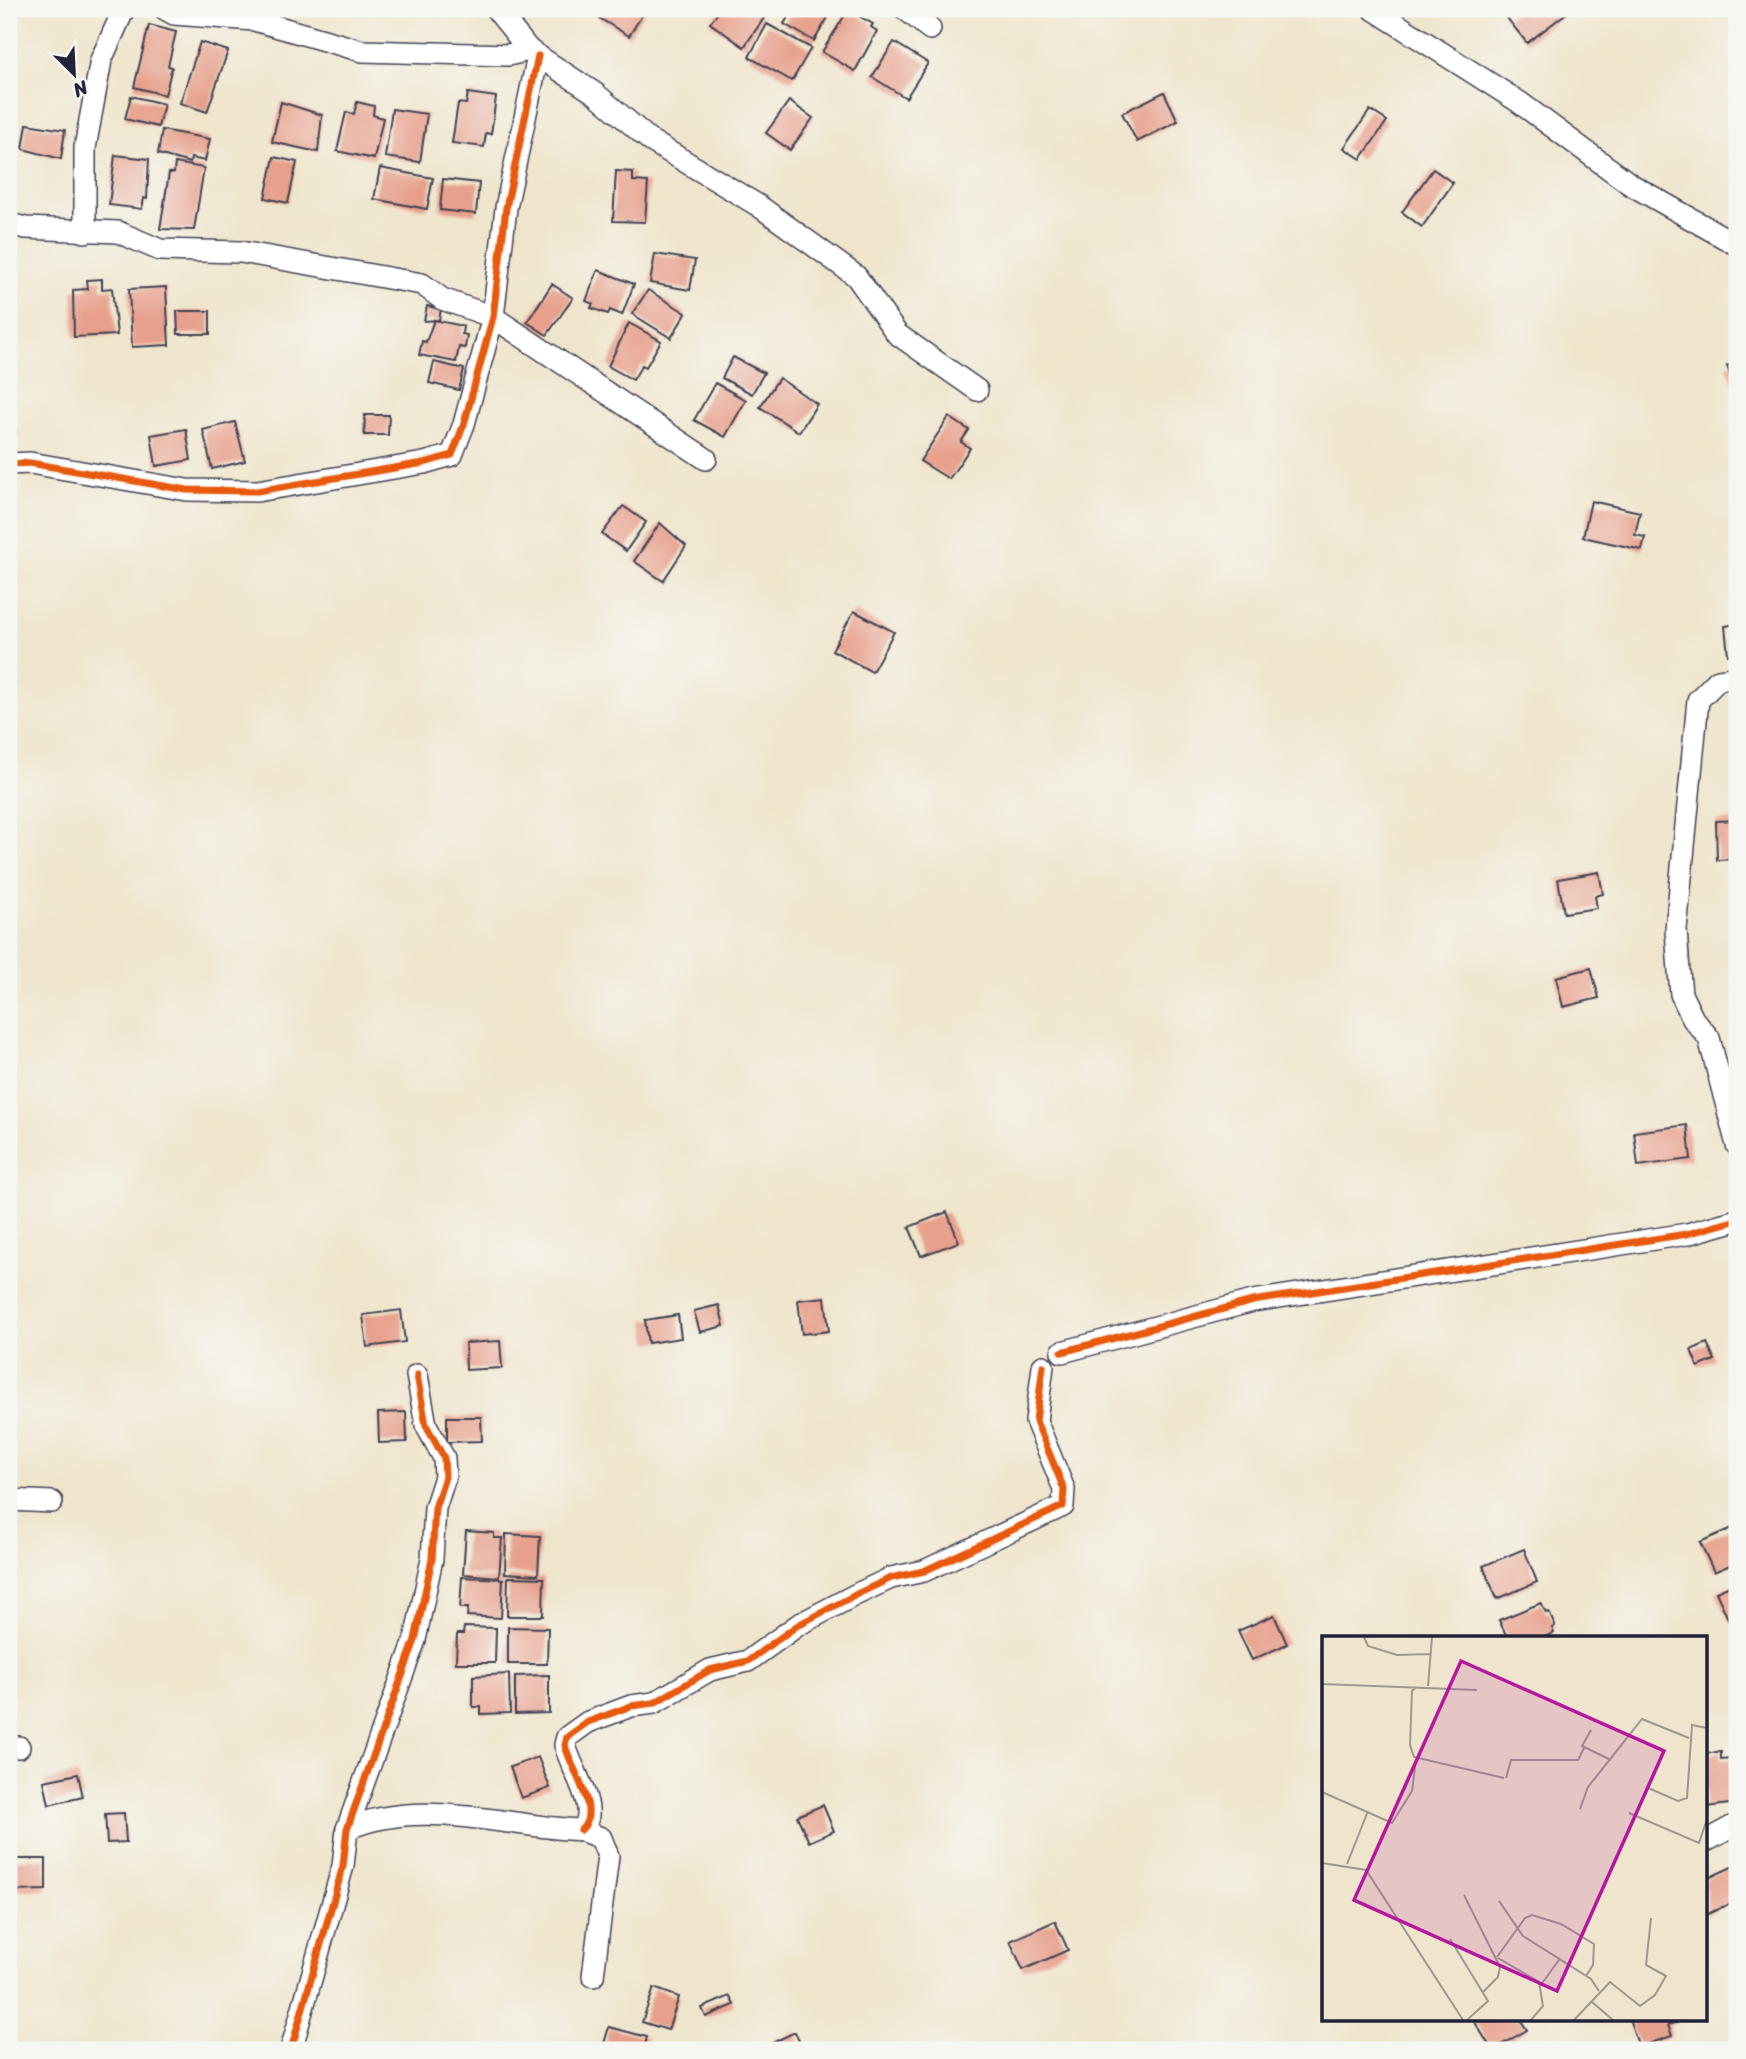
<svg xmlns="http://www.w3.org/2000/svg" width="1746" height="2059" viewBox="0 0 1746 2059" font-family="Sriracha,sans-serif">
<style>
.building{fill:#e7a08c}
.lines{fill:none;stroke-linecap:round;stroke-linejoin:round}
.minor-casing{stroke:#413f51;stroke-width:24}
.minor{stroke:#fff;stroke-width:21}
.cycleway-casing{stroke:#f6f6f2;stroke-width:11}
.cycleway{stroke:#e8590c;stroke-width:7}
.inset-road{fill:none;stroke:#9d9792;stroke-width:2}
.view{fill:#b5179e;fill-opacity:0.15;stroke:#b5179e;stroke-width:3.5}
.inset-edge{fill:none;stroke:#22223b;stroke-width:3.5}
</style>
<rect width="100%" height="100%" fill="#f6f6f2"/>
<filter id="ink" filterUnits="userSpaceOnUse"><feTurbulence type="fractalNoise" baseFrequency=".0143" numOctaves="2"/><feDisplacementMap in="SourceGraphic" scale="14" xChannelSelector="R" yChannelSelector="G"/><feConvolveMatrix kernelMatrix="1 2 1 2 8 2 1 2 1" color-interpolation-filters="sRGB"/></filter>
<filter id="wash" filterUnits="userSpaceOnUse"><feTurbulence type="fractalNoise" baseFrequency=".00686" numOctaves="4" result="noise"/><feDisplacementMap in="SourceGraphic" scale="28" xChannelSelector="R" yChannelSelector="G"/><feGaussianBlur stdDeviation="1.57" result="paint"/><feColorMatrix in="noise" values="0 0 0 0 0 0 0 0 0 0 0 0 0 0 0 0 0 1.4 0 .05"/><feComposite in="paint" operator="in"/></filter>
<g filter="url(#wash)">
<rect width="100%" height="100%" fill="#efe5cc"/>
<g id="blocks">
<!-- building -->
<g class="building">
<path d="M605,9H646L629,36L599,18Z"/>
<path d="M721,9H750L764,18L744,47L710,23Z"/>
<path d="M793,9H833L814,41L784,24Z"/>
<path d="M1520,9H1565L1568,12L1527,43L1507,18Z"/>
<path d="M848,10L873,24L871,27L877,31L855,71L822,52Z"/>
<path d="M767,24L811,48L792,81L749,57Z"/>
<path d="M149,25L176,32L168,66L172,67L165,95L134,87Z"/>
<path d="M200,42L228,51L207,112L180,103Z"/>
<path d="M894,42L928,63L906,98L872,77Z"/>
<path d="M1164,92L1178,121L1137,142L1122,113Z"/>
<path d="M468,93L496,97L491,134L486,133L484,147L452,143L458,103L466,104Z"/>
<path d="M131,96L164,104L158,127L125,119Z"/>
<path d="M789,101L813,118L790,150L766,133Z"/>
<path d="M281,102L322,115L318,152L272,142Z"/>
<path d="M357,102L374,106L373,115L383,118L374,159L337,151L346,112L354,114Z"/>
<path d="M392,109L427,114L420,162L385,157Z"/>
<path d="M1370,110L1387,121L1361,159L1344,148Z"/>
<path d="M27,124L65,130L61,159L23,149Z"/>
<path d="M162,130L210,139L205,161L191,158L190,163L158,154Z"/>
<path d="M115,155L149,159L147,199L144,198L142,209L109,205Z"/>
<path d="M274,157L297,162L288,203L265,198Z"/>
<path d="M175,163L204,168L194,230L160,229L169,173H174Z"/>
<path d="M380,168L433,178L427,209L374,199Z"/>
<path d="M1433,169L1453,183L1422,227L1402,212Z"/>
<path d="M616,171L633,172V181L648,182L645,222L613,221Z"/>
<path d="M443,179L479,183L476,214L440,210Z"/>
<path d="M655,254L695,260L690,290L650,283Z"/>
<path d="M598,270L634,284L622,315L610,310L608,314L591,308L593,304L586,301Z"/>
<path d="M102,279V289L112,288L117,335L74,337L73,290L88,289L87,280Z"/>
<path d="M552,284L573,298L547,335L527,322Z"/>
<path d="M166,287L169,345L132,347L129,289Z"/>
<path d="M648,290L686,313L671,338L632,314Z"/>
<path d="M427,306L441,309L439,320L424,321Z"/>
<path d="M177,311H210V334H178Z"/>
<path d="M434,320L463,326L462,334L467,335L465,348L459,347L456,362L419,355L422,341L426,342Z"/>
<path d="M629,323L661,341L646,367L642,365L633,380L608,366Z"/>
<path d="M733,357L764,373L752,394L722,378Z"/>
<path d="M1737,361V384L1734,385L1727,366Z"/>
<path d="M434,362L464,369L459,390L429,383Z"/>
<path d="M779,378L817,404L799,432L760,407Z"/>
<path d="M715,383L746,400L725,437L694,420Z"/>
<path d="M9,393L16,433L9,434Z"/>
<path d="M365,415H389L388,435H364Z"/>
<path d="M949,417L969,430L961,442L970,448L949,479L920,461Z"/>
<path d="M235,422L245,461L212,469L203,430Z"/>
<path d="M186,429L191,460L156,466L151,435Z"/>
<path d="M1591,501L1640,512L1635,535L1645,537L1642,550L1583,537Z"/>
<path d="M623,506L646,522L626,551L602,534Z"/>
<path d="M660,523L686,546L663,581L634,561Z"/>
<path d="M854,611L894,632L872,672L832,650Z"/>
<path d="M1737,624V654L1728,655L1725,626Z"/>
<path d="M1737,820V859L1717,860L1716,821Z"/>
<path d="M1599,872L1603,894L1595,896L1597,908L1564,913L1558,879Z"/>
<path d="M1591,968L1599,998L1563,1007L1556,977Z"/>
<path d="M1687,1125L1691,1159L1638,1166L1634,1132Z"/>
<path d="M947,1212L959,1242L921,1256L909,1227Z"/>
<path d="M825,1297L829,1331L802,1334L798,1300Z"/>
<path d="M719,1305L724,1326L700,1332L694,1311Z"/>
<path d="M401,1310L405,1342L367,1347L363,1315Z"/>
<path d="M678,1315L681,1338L648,1343L645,1320Z"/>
<path d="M500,1341L502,1368L466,1370L465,1343Z"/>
<path d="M1707,1343L1715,1360L1698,1367L1691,1350Z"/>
<path d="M406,1412L407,1442L379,1443L378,1413Z"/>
<path d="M447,1417H481L482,1441L447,1442Z"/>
<path d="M1737,1526V1562L1714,1572L1700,1542Z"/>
<path d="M466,1531L494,1533V1538H502L499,1577L463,1574Z"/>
<path d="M506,1534L540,1536L538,1575L505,1573Z"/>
<path d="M1524,1549L1537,1582L1497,1599L1483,1566Z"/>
<path d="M462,1577L503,1579L501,1618L467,1616L468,1608H460Z"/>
<path d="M508,1577L544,1578L543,1616H507Z"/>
<path d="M1737,1583V1620L1730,1623L1716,1592Z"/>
<path d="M1541,1603L1546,1613L1549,1612L1555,1626L1552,1628L1554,1633L1544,1637H1507L1499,1620Z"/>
<path d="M1274,1615L1287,1644L1252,1660L1238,1631Z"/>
<path d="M464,1627L496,1628L495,1663H456L457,1634H463Z"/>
<path d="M508,1627L548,1628L547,1664H508Z"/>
<path d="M509,1674L510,1713L481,1714V1707H473V1676Z"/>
<path d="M549,1675V1713L515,1714V1676Z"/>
<path d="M1721,1751V1759L1731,1758L1737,1803L1706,1807V1754Z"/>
<path d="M538,1757L550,1788L521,1798L510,1767Z"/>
<path d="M78,1774L83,1797L49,1805L44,1781Z"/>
<path d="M823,1805L834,1831L809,1842L797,1816Z"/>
<path d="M124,1813L126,1842L107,1843L105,1814Z"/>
<path d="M10,1859H46V1890L10,1891Z"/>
<path d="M1736,1865L1737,1900L1706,1915V1879Z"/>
<path d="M1055,1921L1068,1950L1023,1970L1010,1941Z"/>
<path d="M654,1988L679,1997L668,2030L642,2022Z"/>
<path d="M730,1996L734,2005L706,2017L702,2008Z"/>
<path d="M1473,2019H1520L1527,2030L1492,2050Z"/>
<path d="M1629,2019H1676L1677,2022L1668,2025L1672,2036L1639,2047Z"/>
<path d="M609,2027L647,2037L644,2050H602Z"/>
<path d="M795,2032L803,2050H757Z"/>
</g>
</g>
</g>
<g filter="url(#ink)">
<use href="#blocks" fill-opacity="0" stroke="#413f51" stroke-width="2"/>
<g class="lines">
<!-- minor casing -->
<g class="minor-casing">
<g id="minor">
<path d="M165,9L174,14L254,20L362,51L508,55L529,50"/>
<path d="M496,9L529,50L596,94L651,141L759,206L856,276L897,334L977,390"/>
<path d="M905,9L930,29"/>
<path d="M1373,9L1519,102L1630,184L1737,245"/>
<path d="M9,224L26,228L118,232L160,250L241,252L422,284L442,299L493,317L706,459"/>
<path d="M85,232V148L101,60L124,9"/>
<path d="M9,464L30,463L187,490L257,491L424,463L452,455L464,424L493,317L506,208L538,56"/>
<path d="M1737,677L1718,680L1698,700L1676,930L1679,971L1681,994L1693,1019L1709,1038L1737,1145"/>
<path d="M1062,1352L1253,1301L1687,1234L1737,1220"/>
<path d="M9,1500L52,1502"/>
<path d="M9,1747H19"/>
<path d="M347,1829C420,1797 505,1827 581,1830L601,1838L608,1856L593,1976"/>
<path d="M581,1830C602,1811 571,1770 565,1745L567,1737L588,1722L631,1706L654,1703L710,1670L748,1661L798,1625L855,1595L891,1578L924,1571L1063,1506L1064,1489L1036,1421L1043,1366"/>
<path d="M1706,1841L1737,1824"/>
<path d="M291,2050L343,1866L347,1829L415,1640L432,1559L435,1508L445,1477L444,1458L426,1425L417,1375"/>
</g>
</g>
<!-- minor -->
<use href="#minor" class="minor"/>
<!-- cycleway casing -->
<g class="cycleway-casing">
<g id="cycleway">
<path d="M9,464L30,463L187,490L257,491L424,463L452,455L464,424L493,317L506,208L538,56"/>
<path d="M1062,1352L1253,1301L1687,1234L1737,1220"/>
<path d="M581,1830C602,1811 571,1770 565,1745L567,1737L588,1722L631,1706L654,1703L710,1670L748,1661L798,1625L855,1595L891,1578L924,1571L1063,1506L1064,1489L1036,1421L1043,1366"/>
<path d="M291,2050L343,1866L347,1829L415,1640L432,1559L435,1508L445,1477L444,1458L426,1425L417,1375"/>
</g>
</g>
<!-- cycleway -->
<use href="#cycleway" class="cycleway"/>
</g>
</g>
<!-- overview -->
<g transform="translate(1322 1636)">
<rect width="385" height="385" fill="#efe5cc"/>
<path class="inset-road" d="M42,1L46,10L75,19L109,18M0,48L155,54M106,50L110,1M94,51L90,55L88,109L92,121L182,142M269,94L260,110L289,124M184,142L189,124H256L262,112M324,151L356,165L365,162L370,89L385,92M0,156L70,187L90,155L94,123M258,173L266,151L320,83L367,102M307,177L377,207L385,183M0,227L44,234L141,384M25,228L46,175M142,259L178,331L176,341L161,356M177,265L201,300L269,343L277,355M128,303L166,365L145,384M175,321L203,282L210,279L239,288L272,308L271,329L264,340M176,322L217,346L221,370L209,384M218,350L237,324M270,366L291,384M252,384L288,346L318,370L333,359L344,340L324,329L329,282"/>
<path class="view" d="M139,25L342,115L235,355L32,264Z"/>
<rect width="385" height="385" class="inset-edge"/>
</g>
<!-- margin -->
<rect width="1746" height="2059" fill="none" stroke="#f6f6f2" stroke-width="35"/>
<!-- north arrow -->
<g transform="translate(74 74) rotate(156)" stroke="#f6f6f2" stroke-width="5" paint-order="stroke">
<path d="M0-5L12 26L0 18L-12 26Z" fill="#22223b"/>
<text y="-10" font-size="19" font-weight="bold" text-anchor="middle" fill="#22223b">N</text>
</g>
</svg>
